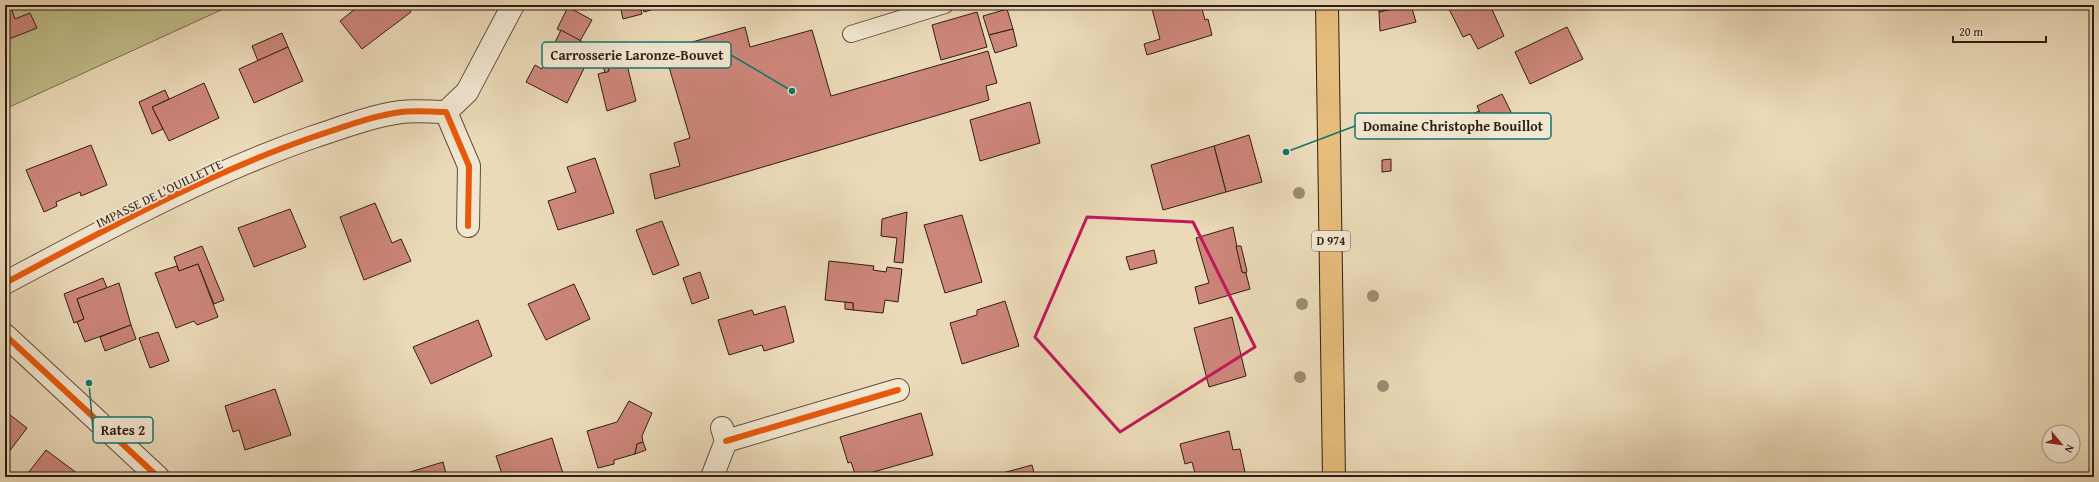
<svg xmlns="http://www.w3.org/2000/svg" width="2099" height="482" viewBox="0 0 2099 482" font-family="'Gentium Book Plus',serif">
<style>
.green{fill:#c0bd89;stroke:#786d4f}
.building{fill:#cd867a;stroke:#301d15}
.lines{fill:none;stroke-linecap:round;stroke-linejoin:round}
.service-casing{stroke:#5f4c3e;stroke-width:18}
.minor-casing{stroke:#5f4c3e;stroke-width:24}
.primary-casing{stroke:#301d15;stroke-width:24}
.service{stroke:#f2e7d1;stroke-width:16}
.minor{stroke:#f2e7d1;stroke-width:22}
.primary{stroke:#e6bd7c;stroke-width:22}
.cycleway-casing{stroke:#f2e7d1;stroke-width:8}
.cycleway{stroke:#e8590c;stroke-width:6}
.tree{fill:#9c8c72}
.marked{fill:none;stroke:#c2185b;stroke-width:3;stroke-linejoin:round}
.labels{text-anchor:middle;stroke-width:4;stroke-linejoin:round;paint-order:stroke}
.shield{fill:#f2e7d1;stroke:#6a5a4d;stroke-width:1}
.shield-label{font-size:12px;font-weight:bold;fill:#301d15}
.street-label{font-size:13px;fill:#301d15;stroke:#f2e7d1}
.leader{fill:none;stroke:#0f766e;stroke-width:1.5}
.callout-dot{fill:#0f766e;stroke:#f2e7d1;stroke-width:1.5}
.callout{fill:#f2e7d1;stroke:#0f766e;stroke-width:1.5}
.callout-label{font-size:14px;text-anchor:middle;font-weight:bold;fill:#301d15}
</style>
<rect width="100%" height="100%" fill="#ebdab8"/>
<filter id="stains"><feTurbulence type="fractalNoise" baseFrequency=".005" numOctaves="4"/><feColorMatrix values="0 0 0 0 .2 0 0 0 0 .09 0 0 0 0 .02 0 0 0 .5 -.17"/></filter>
<radialGradient id="worn" r=".72"><stop offset=".6" stop-color="#630" stop-opacity="0"/><stop offset="1" stop-color="#630" stop-opacity=".3"/></radialGradient>
<!-- green -->
<path class="green" d="M5,5H232L5,109Z"/>
<!-- building -->
<g class="building">
<path d="M5,5H10L15,19L30,13L37,28L9,39L5,29Z"/>
<path d="M360,5H406L411,12L362,49L340,21Z"/>
<path d="M620,5H640L642,14L623,19Z"/>
<path d="M642,5H667L644,12Z"/>
<path d="M1151,5H1201L1205,20L1208,19L1212,35L1147,55L1144,44L1160,39Z"/>
<path d="M1379,5H1409L1379,12Z"/>
<path d="M1411,5L1416,22L1380,31L1379,12Z"/>
<path d="M1447,5H1490L1504,36L1478,49L1470,34L1463,37Z"/>
<path d="M568,7L592,20L580,41L557,29Z"/>
<path d="M1007,9L1013,29L989,35L983,16Z"/>
<path d="M977,12L987,47L941,60L932,25Z"/>
<path d="M745,27L750,47L812,30L831,96L988,51L997,83L986,86L989,100L655,199L650,174L680,166L674,143L690,138L664,50Z"/>
<path d="M1567,27L1583,59L1530,84L1515,52Z"/>
<path d="M1013,29L1017,46L995,53L989,35Z"/>
<path d="M561,30L594,48L567,103L526,82L535,65L542,69Z"/>
<path d="M282,33L288,47L258,61L252,46Z"/>
<path d="M288,47L303,81L254,103L239,69Z"/>
<path d="M623,49L636,101L607,111L598,74L609,71L605,54Z"/>
<path d="M605,54L609,71L605,73L600,55Z"/>
<path d="M204,83L219,118L169,141L152,107Z"/>
<path d="M165,90L169,99L152,107L163,129L152,134L139,102Z"/>
<path d="M1502,94L1513,116L1487,129L1477,106Z"/>
<path d="M1030,102L1040,143L980,161L970,120Z"/>
<path d="M1479,111L1487,129L1479,133L1470,115Z"/>
<path d="M1249,135L1262,182L1226,192L1214,146Z"/>
<path d="M91,145L107,185L81,196L80,192L56,202L57,206L44,212L26,170Z"/>
<path d="M1214,146L1226,192L1163,210L1151,165Z"/>
<path d="M595,158L614,213L558,230L548,201L576,192L567,167Z"/>
<path d="M1391,159V171L1382,172V160Z"/>
<path d="M375,203L392,243L401,239L411,261L364,280L340,217Z"/>
<path d="M290,209L306,247L254,267L238,228Z"/>
<path d="M907,212L903,263L894,262L897,238L881,236L882,219Z"/>
<path d="M962,215L982,282L945,293L924,225Z"/>
<path d="M662,221L679,265L653,275L636,230Z"/>
<path d="M1233,227L1242,272L1246,273L1250,289L1199,304L1195,287L1209,283L1196,238Z"/>
<path d="M202,246L224,300L214,304L198,264L179,271L174,257Z"/>
<path d="M1236,246H1241L1247,271L1246,273L1242,272Z"/>
<path d="M1154,250L1157,263L1130,270L1126,257Z"/>
<path d="M829,261L874,266L873,270L886,272L887,267L902,269L898,302L885,300L883,313L853,310V303L825,300Z"/>
<path d="M198,264L218,317L197,325L194,321L176,328L155,273L177,266L179,271Z"/>
<path d="M700,272L709,298L692,304L683,278Z"/>
<path d="M103,278L107,288L77,299L84,319L74,323L64,294Z"/>
<path d="M119,283L131,325L85,342L77,322L84,319L77,299Z"/>
<path d="M574,284L590,319L546,340L528,304Z"/>
<path d="M1005,301L1019,346L962,364L950,323L977,315V310Z"/>
<path d="M845,302L853,303V310L845,309Z"/>
<path d="M785,306L794,342L764,351L762,345L729,355L718,320L752,310L754,315Z"/>
<path d="M1232,317L1246,376L1209,387L1194,328Z"/>
<path d="M478,320L492,356L431,384L413,347Z"/>
<path d="M131,325L136,339L105,351L100,337Z"/>
<path d="M158,332L169,361L150,368L139,338Z"/>
<path d="M275,389L291,435L245,450L239,430L233,432L225,406Z"/>
<path d="M629,401L652,413L642,436L643,442L637,444L635,454L614,460V464L598,468L587,431L617,422Z"/>
<path d="M5,411L27,428L5,457Z"/>
<path d="M921,413L933,455L856,477L851,462L848,463L840,437Z"/>
<path d="M1229,431L1233,450L1240,449L1246,477H1196L1192,462L1185,464L1180,444Z"/>
<path d="M552,438L564,477H503L496,456Z"/>
<path d="M643,442L646,450L635,454L637,444Z"/>
<path d="M46,450L82,477H25Z"/>
<path d="M443,462L447,477H408L407,473Z"/>
<path d="M1032,465L1035,477H988Z"/>
</g>
<g class="lines">
<!-- service casing -->
<g class="service-casing">
<path id="service" d="M851,34L945,5"/>
</g>
<!-- minor casing -->
<g class="minor-casing">
<g id="minor">
<path d="M446,112L467,92L513,5"/>
<path d="M5,283C105,230 206,174 313,137C341,128 371,116 401,112C415,110 431,112 446,112L469,166L468,226"/>
<path d="M5,335L158,477"/>
<path d="M726,441L898,390"/>
<path d="M712,477L726,441L722,428"/>
</g>
</g>
<!-- primary casing -->
<g class="primary-casing">
<path id="primary" d="M1327,5L1334,477"/>
</g>
<!-- service -->
<use href="#service" class="service"/>
<!-- minor -->
<use href="#minor" class="minor"/>
<!-- primary -->
<use href="#primary" class="primary"/>
<!-- cycleway casing -->
<g class="cycleway-casing">
<g id="cycleway">
<path d="M5,283C105,230 206,174 313,137C341,128 371,116 401,112C415,110 431,112 446,112L469,166L468,226"/>
<path d="M5,335L158,477"/>
<path d="M726,441L898,390"/>
</g>
</g>
<!-- cycleway -->
<use href="#cycleway" class="cycleway"/>
</g>
<!-- trees -->
<g class="tree">
<circle cx="1299" cy="193" r="6"/>
<circle cx="1373" cy="296" r="6"/>
<circle cx="1302" cy="304" r="6"/>
<circle cx="1300" cy="377" r="6"/>
<circle cx="1383" cy="386" r="6"/>
</g>
<!-- marked area -->
<path class="marked" d="M1087,217L1193,222L1255,347L1120,432L1035,337Z"/>
<g class="labels">
<!-- shield labels -->
<rect class="shield" x="1312" y="231" width="38" height="20" rx="3"/>
<g class="shield-label">
<text x="1331" y="245">D 974</text>
</g>
<!-- street labels -->
<g class="street-label">
<text transform="translate(159 193) rotate(-26)" y="5">IMPASSE DE L'OUILLETTE</text>
</g>
</g>
<!-- callouts -->
<path class="leader" d="M792 91L731 55M1286 152L1355 126M89 383L93 430"/>
<g class="callout-dot">
<circle cx="792" cy="91" r="4"/>
<circle cx="1286" cy="152" r="4"/>
<circle cx="89" cy="383" r="4"/>
</g>
<g class="callout">
<rect x="542" y="42" width="189" height="26" rx="4"/>
<rect x="1355" y="113" width="196" height="26" rx="4"/>
<rect x="93" y="417" width="60" height="26" rx="4"/>
</g>
<g class="callout-label">
<text x="637" y="60">Carrosserie Laronze-Bouvet</text>
<text x="1453" y="131">Domaine Christophe Bouillot</text>
<text x="123" y="435">Rates 2</text>
</g>
<!-- margin -->
<rect width="2099" height="482" fill="none" stroke="#ebdab8" stroke-width="20"/>
<rect x="6" y="6" width="2087" height="470" fill="none" stroke="#301d15" stroke-width="2"/>
<rect x="10" y="10" width="2079" height="462" fill="none" stroke="#301d15"/>
<!-- north arrow -->
<g transform="translate(2061 444) rotate(119)"><circle r="19" fill="#f2e7d1" stroke="#a49686"/>
<path d="M0-3L7 15L0 10L-7 15Z" fill="#8f2418"/>
<text y="-6" font-size="11" font-weight="bold" text-anchor="middle" fill="#301d15">N</text>
</g>
<!-- scale -->
<path d="M1953 36v6h93v-6" fill="none" stroke="#301d15" stroke-width="2"/>
<text x="1959" y="36" font-size="12" fill="#301d15" stroke="#f2e7d1" stroke-width="3" paint-order="stroke">20 m</text>
<rect width="100%" height="100%" filter="url(#stains)"/>
<rect width="100%" height="100%" fill="url(#worn)"/>
</svg>
